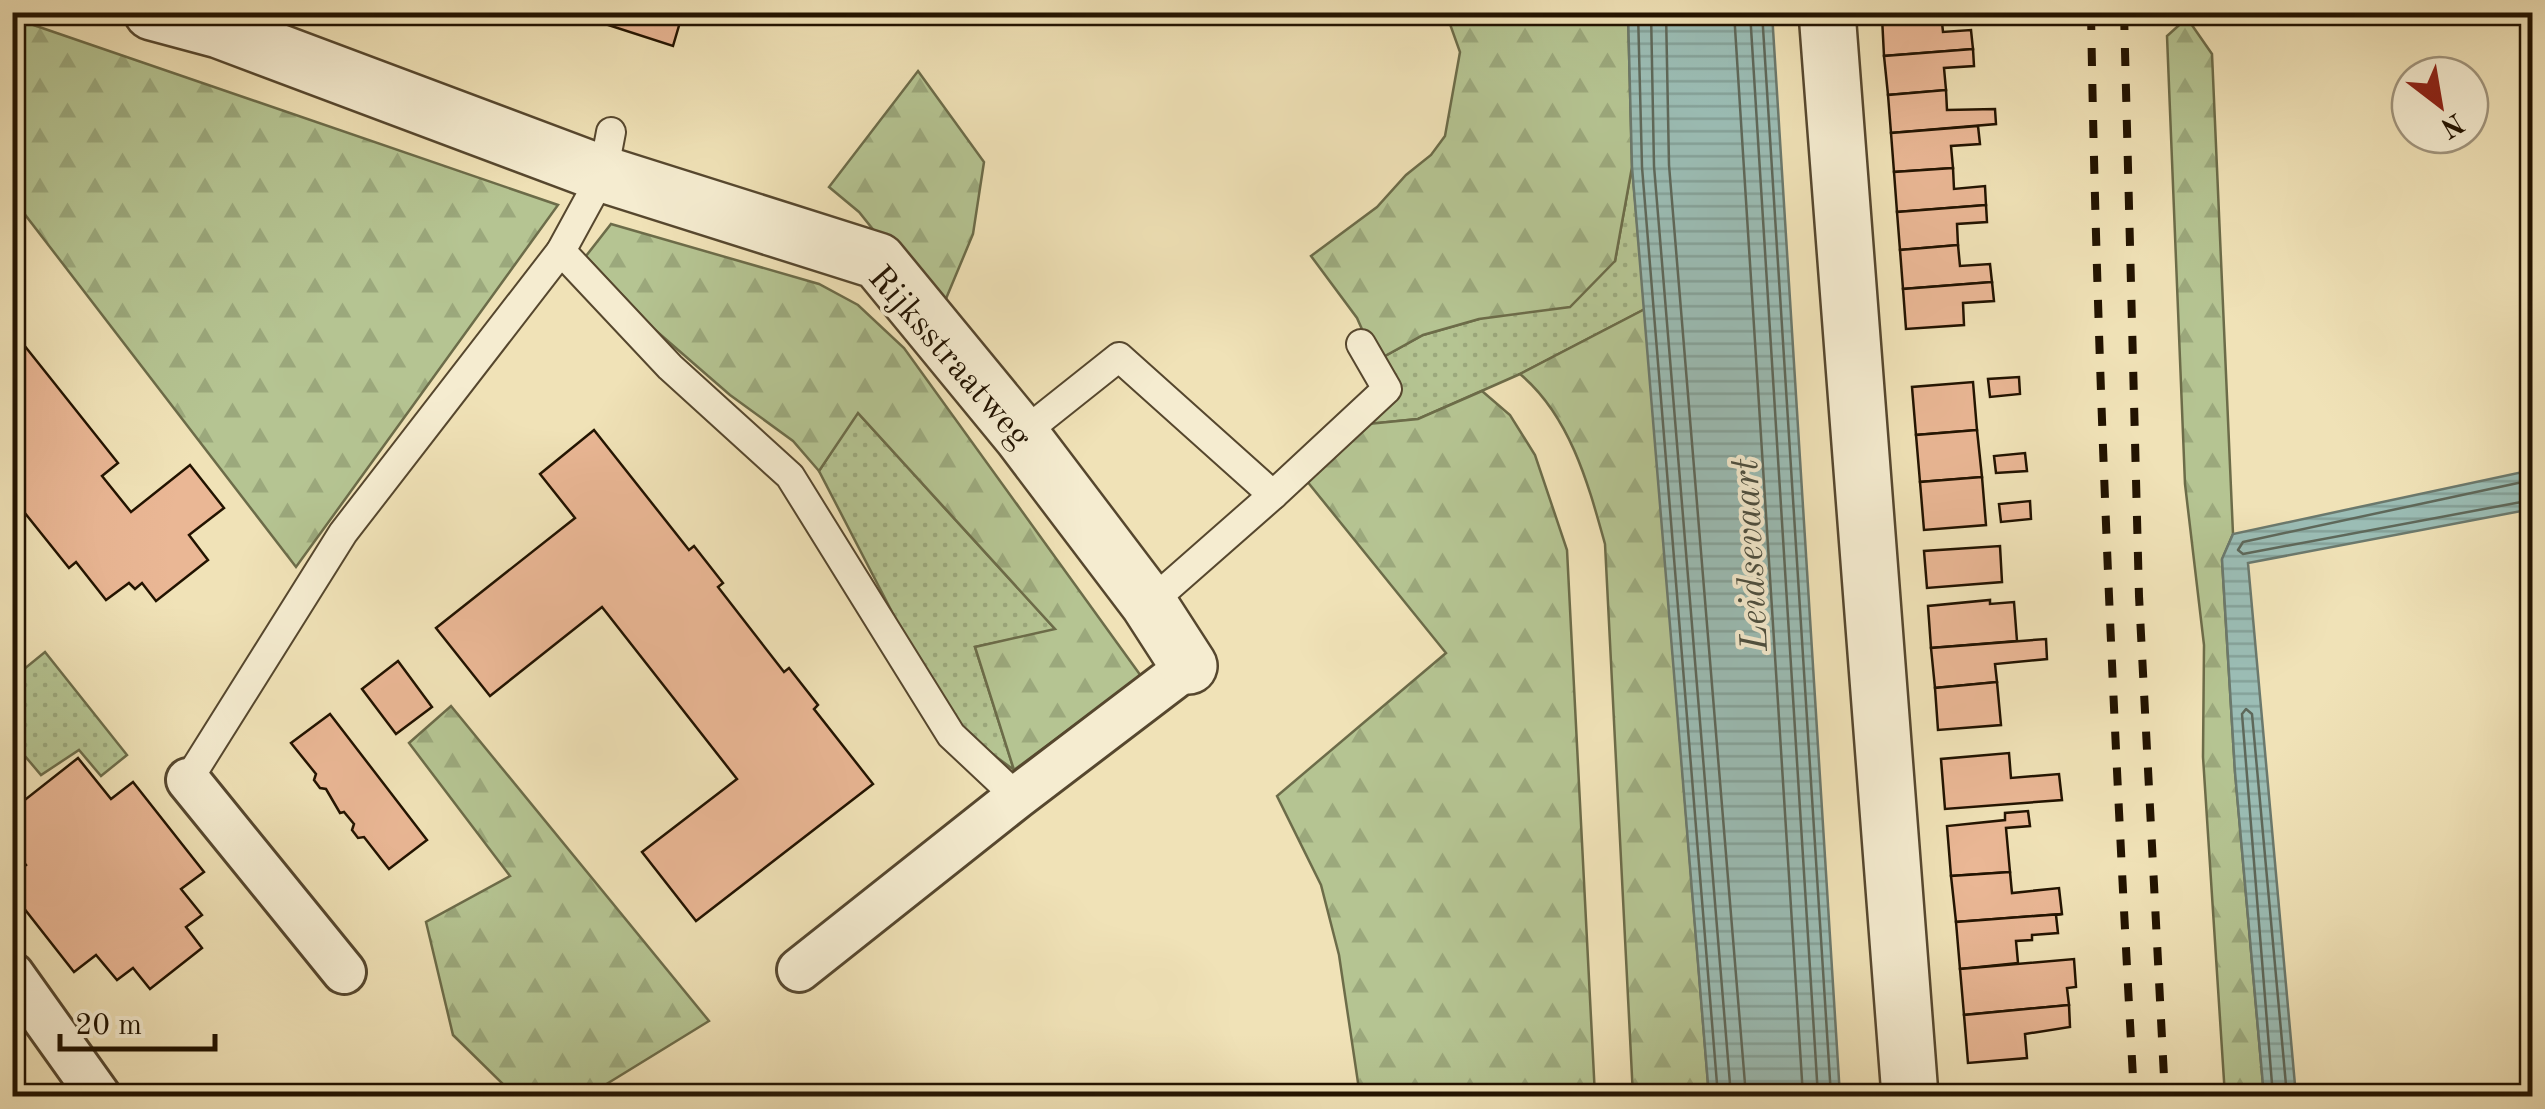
<svg xmlns="http://www.w3.org/2000/svg" width="2545" height="1109" viewBox="0 0 2545 1109" font-family="'Old Standard TT',serif">
<style>
.grass{fill:url(#grass-dots);stroke:#6c6c49;stroke-width:2.5}
.forest{fill:url(#forest-firs);stroke:#6c6c49;stroke-width:2.5}
.water{fill:url(#water-rules);stroke:#6b796d;stroke-width:2.5}
.lines{fill:none;stroke-linecap:round;stroke-linejoin:round}
.shore{stroke:#5e685a;stroke-width:2.5}
.building{fill:#eab795;stroke:#221300;stroke-width:2.5}
.service-casing{stroke:#56472e;stroke-width:32}
.pedestrian-casing{stroke:#56472e;stroke-width:48}
.minor-casing{stroke:#56472e;stroke-width:60}
.service{stroke:#f5ecd0;stroke-width:28}
.pedestrian{stroke:#f5ecd0;stroke-width:42}
.minor{stroke:#f5ecd0;stroke-width:55}
.rail{stroke:#221300;stroke-width:8;stroke-dasharray:18 18;stroke-linecap:butt}
.labels{text-anchor:middle;stroke-width:8;stroke-linejoin:round;paint-order:stroke}
.street-label{font-size:35px;fill:#221300;stroke:#f5ecd0}
.water-label{font-size:38px;font-style:italic;fill:#4c4e3f;stroke:#f5ecd0}
</style>
<defs>
<pattern id="grass-dots" width="8" height="8" patternUnits="userSpaceOnUse" patternTransform="scale(2.5)"><rect width="8" height="8" fill="#b5c492"/><path d="M2 2h.1M6 6h.1" fill="none" stroke="#9ba87c" stroke-width="1.8" stroke-linecap="round"/></pattern>
<pattern id="forest-firs" width="22" height="20" patternUnits="userSpaceOnUse" patternTransform="scale(2.5)"><rect width="22" height="20" fill="#b5c492"/><path d="M5 1l3.5 6h-7zM16 11l3.5 6h-7z" fill="#9ba87c"/></pattern>
<pattern id="water-rules" width="6" height="5" patternUnits="userSpaceOnUse" patternTransform="scale(2.5)"><rect width="6" height="5" fill="#9bbdb5"/><path d="M0 2.5h6" fill="none" stroke="#85a29a"/></pattern>
</defs>
<rect width="100%" height="100%" fill="#f0e2b7"/>
<filter id="stains"><feTurbulence type="fractalNoise" baseFrequency=".002" numOctaves="4"/><feColorMatrix values="0 0 0 0 .2 0 0 0 0 .09 0 0 0 0 .02 0 0 0 .5 -.17"/></filter>
<radialGradient id="worn" r=".72"><stop offset=".6" stop-color="#630" stop-opacity="0"/><stop offset="1" stop-color="#630" stop-opacity=".3"/></radialGradient>
<!-- grass -->
<g class="grass">
<path d="M1632,167L1645,309L1520,374L1418,419L1368,424L1376,361L1423,335L1479,319L1615,261Z"/>
<path d="M857,412L1056,630L975,647L1014,770L949,722L819,471Z"/>
<path d="M45,652L127,755L101,776L79,750L41,775L13,742V678Z"/>
</g>
<!-- forest -->
<g class="forest">
<path d="M1446,13H1628L1632,167L1615,261L1570,307L1479,319L1423,335L1376,361L1357,318L1311,256L1377,207L1406,175L1431,155L1445,136L1460,52Z"/>
<path d="M13,18L558,205L296,567L13,199Z"/>
<path d="M2187,18L2212,54L2233,534L2222,560L2235,772L2264,1096H2225L2203,757L2204,645L2185,484L2167,36Z"/>
<path d="M918,71L984,162L973,234L940,313L859,212L829,187Z"/>
<path d="M611,224L819,284L858,305L904,348L1141,676L1014,770L975,647L1055,629L858,413L819,471L793,441L730,395L654,329L586,256Z"/>
<path d="M1645,309L1709,1096H1633L1605,544C1588,483 1570,416 1520,374Z"/>
<path d="M1482,391L1510,415L1535,455L1567,550L1595,1096H1360L1339,955L1321,885L1277,796L1446,653L1302,475L1368,424L1418,419Z"/>
<path d="M451,706L709,1021L587,1096H515L453,1035L426,922L510,876L409,743Z"/>
</g>
<!-- water -->
<g class="water">
<path d="M1628,13H1772L1840,1096H1709L1632,167Z"/>
<path d="M2532,470V509L2248,563L2296,1096H2264L2235,772L2222,559L2233,534Z"/>
</g>
<g class="lines">
<!-- shore -->
<g class="shore">
<path d="M1638,12L1642,167L1718,1096"/>
<path d="M1651,12L1654,166L1731,1096"/>
<path d="M1666,12L1669,165L1746,1096"/>
<path d="M1734,12L1803,1096"/>
<path d="M1750,12L1818,1096"/>
<path d="M1762,12L1831,1096"/>
<path d="M2532,480L2243,542L2238,550L2243,554L2532,500"/>
<path d="M2273,1096L2242,714L2246,709L2252,714L2287,1096"/>
</g>
</g>
<!-- building -->
<g class="building">
<path d="M568,12H683L673,46Z"/>
<path d="M1941,13L1943,32L1971,30L1973,49L1884,56L1882,17Z"/>
<path d="M1973,49L1974,66L1944,68L1946,90L1888,95L1884,56Z"/>
<path d="M1946,90L1947,110L1995,109L1996,124L1891,133L1888,95Z"/>
<path d="M1978,126L1980,144L1951,146L1953,168L1894,172L1891,133Z"/>
<path d="M1953,168L1954,189L1985,186L1986,205L1897,212L1894,172Z"/>
<path d="M1986,205L1987,222L1957,224L1958,245L1900,250L1897,212Z"/>
<path d="M1958,245L1960,266L1990,264L1992,282L1903,289L1900,250Z"/>
<path d="M1992,282L1994,301L1963,303L1964,325L1906,329L1903,289Z"/>
<path d="M12,330L118,463L102,476L131,512L190,465L224,508L189,535L208,560L156,601L142,583L135,589L129,583L106,600L76,562L69,568L12,497Z"/>
<path d="M2019,377L2020,394L1990,397L1988,379Z"/>
<path d="M1973,382L1977,430L1916,435L1912,387Z"/>
<path d="M594,430L689,550L694,546L723,583L718,587L784,672L789,668L818,705L814,709L873,784L696,921L642,852L737,779L602,607L490,696L436,628L575,518L540,474Z"/>
<path d="M1977,430L1982,477L1920,482L1916,435Z"/>
<path d="M2025,453L2027,471L1996,473L1994,456Z"/>
<path d="M1982,477L1986,525L1924,530L1920,482Z"/>
<path d="M2030,501L2031,519L2001,522L1999,504Z"/>
<path d="M2000,546L2002,582L1927,588L1924,551Z"/>
<path d="M1990,600V604L2014,602L2017,641L1931,648L1928,606Z"/>
<path d="M2046,639L2047,659L1995,664L1997,682L1935,688L1931,648Z"/>
<path d="M398,661L432,707L396,734L362,689Z"/>
<path d="M1997,682L2001,725L1938,730L1935,688Z"/>
<path d="M330,714L427,840L389,869L364,837L358,838L352,830L354,824L344,812L340,813L326,789L320,788L314,780L316,774L291,743Z"/>
<path d="M2009,753L2011,778L2059,774L2062,800L1945,809L1941,759Z"/>
<path d="M78,758L111,799L133,782L204,872L181,889L202,915L186,927L202,948L150,989L133,968L117,980L96,955L74,972L12,893V876L26,865L12,847V810Z"/>
<path d="M2028,811L2030,826L2006,828L2010,872L1951,876L1947,826L2005,820V813Z"/>
<path d="M2010,872L2012,893L2059,888L2062,914L1956,922L1951,876Z"/>
<path d="M2062,914L2056,915L2058,933L2032,935V940L2016,941L2018,963L1960,969L1956,922Z"/>
<path d="M2074,959L2076,987L2067,988L2069,1005L1964,1015L1960,969Z"/>
<path d="M2069,1005L2070,1027L2025,1034L2027,1058L1968,1063L1964,1015Z"/>
<path d="M2032,1085L2034,1096H1971L1970,1091Z"/>
</g>
<g class="lines">
<!-- service casing -->
<g class="service-casing">
<g id="service">
<path d="M611,132L603,174L561,251L670,367L790,476L951,735L1017,797"/>
<path d="M1021,435L1119,357L1273,495L1387,389L1361,344"/>
<path d="M1149,604L1273,495"/>
<path d="M188,780L343,533L561,251"/>
</g>
</g>
<!-- pedestrian casing -->
<g class="pedestrian-casing">
<g id="pedestrian">
<path d="M188,780L344,972"/>
<path d="M799,970L1017,797L1189,666"/>
<path d="M12,974L99,1096"/>
</g>
</g>
<!-- minor casing -->
<g class="minor-casing">
<g id="minor">
<path d="M152,12L219,30L603,174L878,261L1021,435L1149,604L1189,666"/>
<path d="M1827,12L1910,1096"/>
</g>
</g>
<!-- service -->
<use href="#service" class="service"/>
<!-- pedestrian -->
<use href="#pedestrian" class="pedestrian"/>
<!-- minor -->
<use href="#minor" class="minor"/>
<!-- rail -->
<g class="rail">
<path d="M2091,12C2097,374 2114,735 2134,1096"/>
<path d="M2124,12L2139,596L2165,1096"/>
</g>
</g>
<g class="labels">
<!-- street labels -->
<g class="street-label">
<text transform="translate(951 356) rotate(49)" y="12">Rijksstraatweg</text>
</g>
<!-- water labels -->
<g class="water-label">
<text transform="translate(1749 555) rotate(-93)" y="13">Leidsevaart</text>
</g>
</g>
<!-- margin -->
<rect width="2545" height="1109" fill="none" stroke="#f0e2b7" stroke-width="50"/>
<rect x="15" y="15" width="2515" height="1079" fill="none" stroke="#221300" stroke-width="5"/>
<rect x="25" y="25" width="2495" height="1059" fill="none" stroke="#221300" stroke-width="2.5"/>
<!-- north arrow -->
<g transform="translate(2440 105) rotate(149)"><circle r="48" fill="#f5ecd0" stroke="#a1957d" stroke-width="2.5"/>
<path d="M0-8L18 38L0 25L-18 38Z" fill="#8f2418"/>
<text y="-15" font-size="28" font-weight="bold" text-anchor="middle" fill="#221300">N</text>
</g>
<!-- scale -->
<path d="M60 1034v15h155v-15" fill="none" stroke="#221300" stroke-width="5"/>
<text x="75" y="1034" font-size="30" fill="#221300" stroke="#f5ecd0" stroke-width="8" paint-order="stroke">20 m</text>
<rect width="100%" height="100%" filter="url(#stains)"/>
<rect width="100%" height="100%" fill="url(#worn)"/>
</svg>
